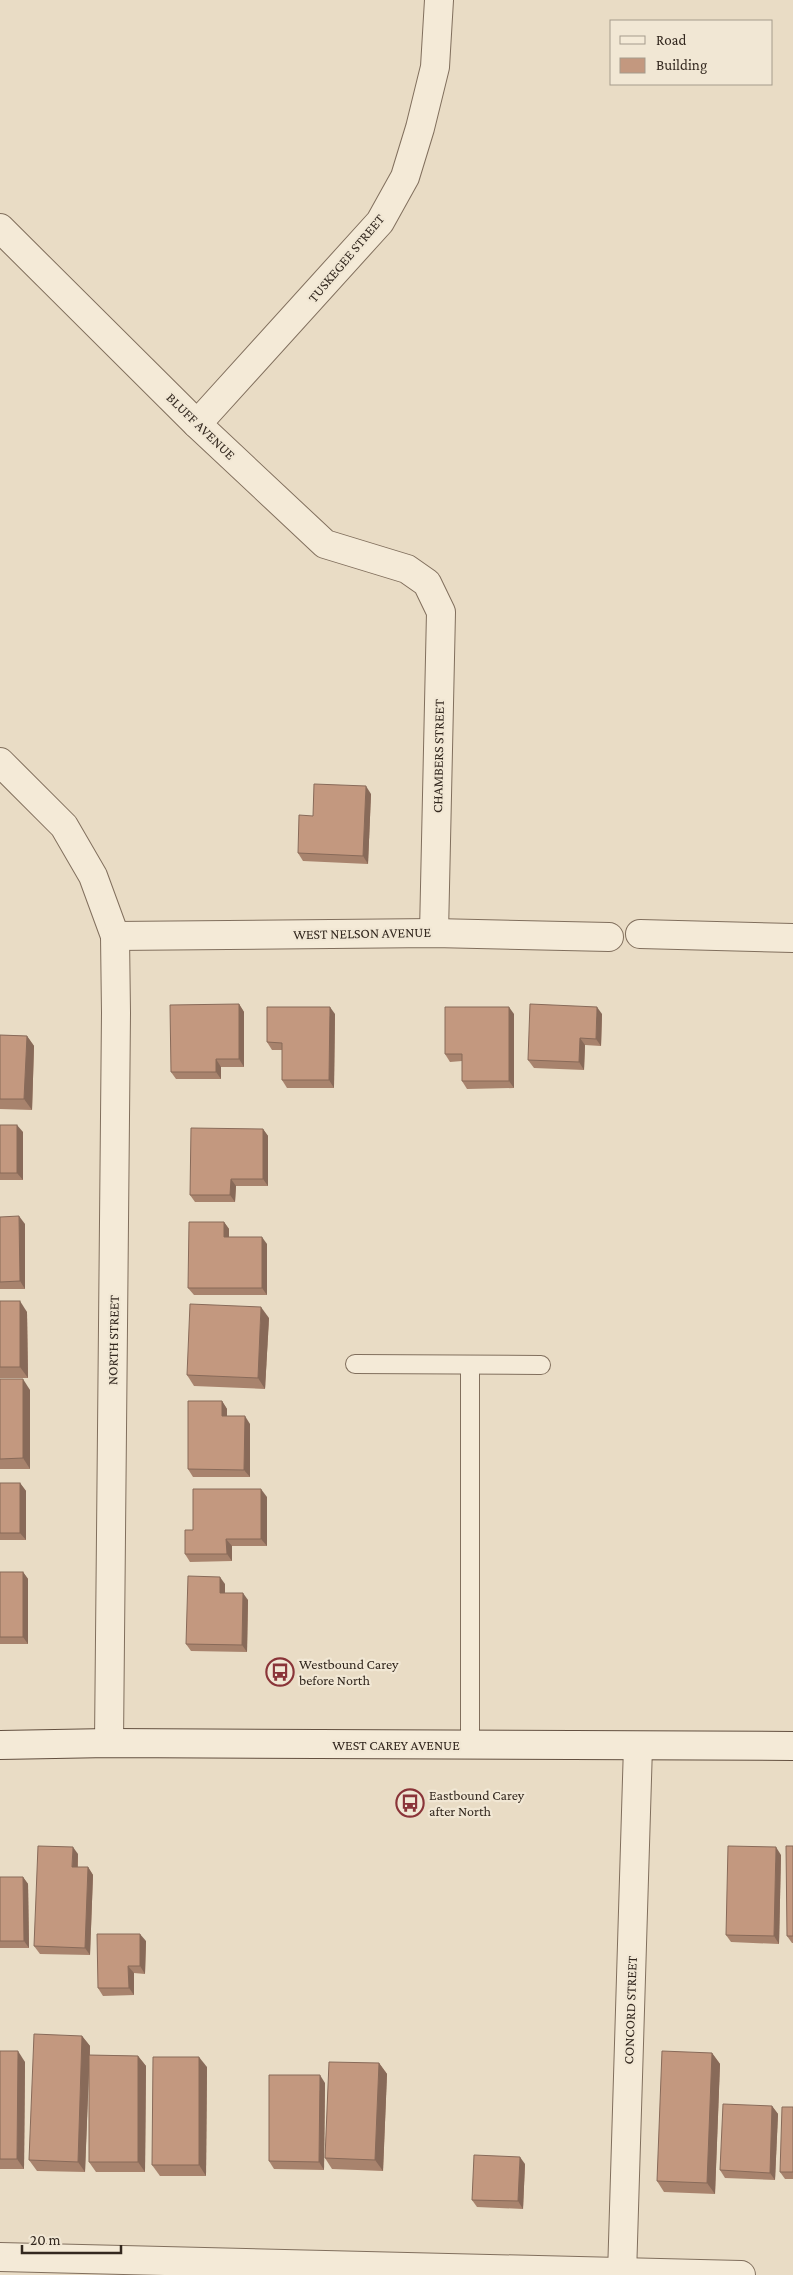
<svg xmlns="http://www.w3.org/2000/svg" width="793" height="2275" viewBox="0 0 793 2275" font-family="'Crimson Pro',serif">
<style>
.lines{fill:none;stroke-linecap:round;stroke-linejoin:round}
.service-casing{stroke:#816f5d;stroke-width:20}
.minor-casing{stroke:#816f5d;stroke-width:30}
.tertiary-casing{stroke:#816f5d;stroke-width:30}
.secondary-casing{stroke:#635040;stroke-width:30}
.service{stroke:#f4ead7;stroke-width:18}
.minor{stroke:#f4ead7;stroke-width:28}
.tertiary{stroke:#f4ead7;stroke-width:28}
.secondary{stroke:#f4ead7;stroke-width:28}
.wall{fill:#a8836d}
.shaded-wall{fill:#886a59}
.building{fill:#c3987f;stroke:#886a59}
.labels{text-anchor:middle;stroke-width:4.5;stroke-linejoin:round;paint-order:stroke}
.street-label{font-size:14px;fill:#33281f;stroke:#f1e7d4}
.poi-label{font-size:14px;fill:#33281f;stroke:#f1e7d4;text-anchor:start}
</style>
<rect width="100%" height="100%" fill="#e9dcc5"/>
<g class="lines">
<!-- service casing -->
<g class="service-casing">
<g id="service">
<path d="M355,1364L541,1365"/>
<path d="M470,1745V1365"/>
</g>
</g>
<!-- minor casing -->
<g class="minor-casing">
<g id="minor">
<path d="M0,228L197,424L325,544L407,569L427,583L441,612L434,933"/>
<path d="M197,424L380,222L405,177L420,128L435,67L439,0"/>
<path d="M0,762L64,826L93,876L115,936L116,1013L109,1743"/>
<path d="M640,934L793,938"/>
<path d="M115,936L434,933L609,937"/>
<path d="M0,2257L741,2275"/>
</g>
</g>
<!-- tertiary casing -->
<g class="tertiary-casing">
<path id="tertiary" d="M622,2275L638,1746"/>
</g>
<!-- secondary casing -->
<g class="secondary-casing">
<path id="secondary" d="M0,1745L109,1743L793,1746"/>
</g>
<!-- service -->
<use href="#service" class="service"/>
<!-- minor -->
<use href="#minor" class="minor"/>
<!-- tertiary -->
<use href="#tertiary" class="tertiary"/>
<!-- secondary -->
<use href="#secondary" class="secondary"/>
</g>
<!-- wall -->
<g class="wall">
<path d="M371,794L368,864L303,861L298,853L313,816Z"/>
<path d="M239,1004L244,1012V1067H221V1079H176L171,1072Z"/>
<path d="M335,1014L334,1088H287L282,1080V1050H272L267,1042Z"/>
<path d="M514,1014V1088L467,1089L462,1081V1061L450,1062L445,1054Z"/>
<path d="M602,1014L601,1046L585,1045L584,1070L534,1068L528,1060Z"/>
<path d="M0,1035L27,1036L34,1046L32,1110L0,1109Z"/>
<path d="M0,1125L23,1132V1180H0Z"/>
<path d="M263,1129L268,1136V1186H236L235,1202H195L190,1195Z"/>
<path d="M0,1217L25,1224V1289H0Z"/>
<path d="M224,1222L229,1229V1237L267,1244V1295H194L188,1288Z"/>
<path d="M0,1301L27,1312L28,1378H0Z"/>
<path d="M269,1318L265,1389L194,1386L187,1375Z"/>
<path d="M0,1379L30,1390V1469H0Z"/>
<path d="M222,1401L227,1409V1416L250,1424V1477H193L188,1469Z"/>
<path d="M0,1483H20L26,1491V1540H0Z"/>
<path d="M267,1497V1546H232V1561L190,1562L185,1554Z"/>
<path d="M0,1572H23L28,1579V1644H0Z"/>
<path d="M225,1584V1593L248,1600L247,1652L191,1651L186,1644Z"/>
<path d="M793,1846V1943H792L787,1936Z"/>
<path d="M78,1854V1867H88L93,1875L90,1955L40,1954L34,1946Z"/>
<path d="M781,1855L779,1944L731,1942L726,1935Z"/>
<path d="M0,1877H23L28,1884L29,1948H0Z"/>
<path d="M146,1941L145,1974L134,1973V1995L103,1996L98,1988Z"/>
<path d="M82,2036L90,2046V2055L138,2056L146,2066L145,2172H96L89,2162V2066L85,2172L37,2171L29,2160Z"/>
<path d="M0,2051L25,2062L24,2169H0Z"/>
<path d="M712,2053L720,2064L715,2194L664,2192L657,2181Z"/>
<path d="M379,2063L387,2074L383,2171L332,2169L325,2158Z"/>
<path d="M207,2067L206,2176H160L152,2165Z"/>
<path d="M325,2083L324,2170L274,2169L269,2161Z"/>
<path d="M772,2106L778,2114L775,2180L725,2178L720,2170Z"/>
<path d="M793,2107V2179H785L780,2172Z"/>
<path d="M525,2164L523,2209L477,2207L472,2200Z"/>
</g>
<!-- shaded-wall -->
<g class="shaded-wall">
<path d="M366,786L371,794L368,864L363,856Z"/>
<path d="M239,1004L244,1012V1067L239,1059Z"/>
<path d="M330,1007L335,1014L334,1088L329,1080Z"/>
<path d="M509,1007L514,1014V1088L509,1081Z"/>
<path d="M597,1007L602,1014L601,1046L596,1039Z"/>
<path d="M27,1036L34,1046L32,1110L24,1099Z"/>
<path d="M580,1038L585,1045L584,1070L579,1062Z"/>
<path d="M216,1059L221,1067V1079L216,1072Z"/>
<path d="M17,1125L23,1132V1180L17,1173Z"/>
<path d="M263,1129L268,1136V1186L263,1179Z"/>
<path d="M231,1179L236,1186L235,1202L230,1195Z"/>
<path d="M19,1216L25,1224V1289L20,1281Z"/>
<path d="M224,1222L229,1229V1244L224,1237Z"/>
<path d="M262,1237L267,1244V1295L262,1288Z"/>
<path d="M20,1301L27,1312L28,1378L20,1367Z"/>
<path d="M261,1307L269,1318L265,1389L258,1378Z"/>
<path d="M23,1379L30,1390V1469L23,1458Z"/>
<path d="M222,1401L227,1409V1424L222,1416Z"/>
<path d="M245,1416L250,1424V1477L244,1470Z"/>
<path d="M20,1483L26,1491V1540L20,1533Z"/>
<path d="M261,1489L267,1497V1546L261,1539Z"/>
<path d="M226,1539L232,1546V1561L227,1554Z"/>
<path d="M23,1572L28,1579V1644L23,1637Z"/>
<path d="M220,1577L225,1584V1600L220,1593Z"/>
<path d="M243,1593L248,1600L247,1652L242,1645Z"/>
<path d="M73,1847L78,1854L77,1875L72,1867Z"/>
<path d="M776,1847L781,1855L779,1944L774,1936Z"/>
<path d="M88,1867L93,1875L90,1955L85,1948Z"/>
<path d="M23,1877L28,1884L29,1948L24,1941Z"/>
<path d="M140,1934L146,1941L145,1974L140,1966Z"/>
<path d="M128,1966L134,1973V1995L129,1988Z"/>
<path d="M82,2036L90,2046L85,2172L78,2162Z"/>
<path d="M18,2051L25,2062L24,2169L17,2159Z"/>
<path d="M712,2053L720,2064L715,2194L707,2183Z"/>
<path d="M138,2056L146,2066L145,2172L138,2162Z"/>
<path d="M199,2057L207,2067L206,2176L199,2165Z"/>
<path d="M379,2063L387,2074L383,2171L375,2160Z"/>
<path d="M320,2075L325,2083L324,2170L319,2162Z"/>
<path d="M772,2106L778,2114L775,2180L770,2173Z"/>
<path d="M520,2157L525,2164L523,2209L518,2201Z"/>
</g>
<!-- building -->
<g class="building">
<path d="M314,784L366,786L363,856L298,853L299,815L313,816Z"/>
<path d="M239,1004V1059H216V1072H171L170,1005Z"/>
<path d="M530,1004L597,1007L596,1039L580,1038L579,1062L528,1060Z"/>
<path d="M267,1007H330L329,1080H282V1043L267,1042Z"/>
<path d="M445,1007H509V1081H462V1054H445Z"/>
<path d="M0,1035L27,1036L24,1099H0Z"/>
<rect x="0" y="1125" width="17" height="48"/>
<path d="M191,1128L263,1129V1179H231L230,1195H190Z"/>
<path d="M19,1216L20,1281L0,1282V1217Z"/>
<path d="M189,1222H224V1237H262V1288H188Z"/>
<rect x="0" y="1301" width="20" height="66"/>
<path d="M190,1304L261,1307L258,1378L187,1375Z"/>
<path d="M0,1379H23V1458L0,1459Z"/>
<path d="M188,1401H222V1416H245L244,1470L188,1469Z"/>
<rect x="0" y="1483" width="20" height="50"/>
<path d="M193,1489H261V1539H226L227,1554H185V1530H193Z"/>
<rect x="0" y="1572" width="23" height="65"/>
<path d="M188,1576L220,1577V1593H243L242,1645L186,1644Z"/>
<path d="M38,1846L73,1847L72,1867H88L85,1948L34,1946Z"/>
<path d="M728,1846L776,1847L774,1936L726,1935Z"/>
<path d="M786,1846H793V1936H787Z"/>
<path d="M0,1877H23L24,1941H0Z"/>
<path d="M97,1934H140V1966H128L129,1988H98Z"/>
<path d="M34,2034L82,2036L78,2162L29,2160Z"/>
<path d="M0,2051H18L17,2159H0Z"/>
<path d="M662,2051L712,2053L707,2183L657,2181Z"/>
<path d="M89,2055L138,2056V2162H89Z"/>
<path d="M153,2057H199V2165H152Z"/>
<path d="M329,2062L379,2063L375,2160L325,2158Z"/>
<path d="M269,2075H320L319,2162L269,2161Z"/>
<path d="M723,2104L772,2106L770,2173L720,2170Z"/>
<path d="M782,2107H793V2172H780Z"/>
<path d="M474,2155L520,2157L518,2201L472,2200Z"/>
</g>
<!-- icons -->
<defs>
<g id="bus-ring" transform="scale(1.4375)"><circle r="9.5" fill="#f1e7d4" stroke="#8a3438" stroke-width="1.5"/><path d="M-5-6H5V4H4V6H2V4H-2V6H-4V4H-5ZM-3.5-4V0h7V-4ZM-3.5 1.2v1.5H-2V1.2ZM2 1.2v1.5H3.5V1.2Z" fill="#8a3438"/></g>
</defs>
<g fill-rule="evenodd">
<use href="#bus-ring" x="280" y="1672"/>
<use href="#bus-ring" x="410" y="1803"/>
</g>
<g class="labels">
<!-- street labels -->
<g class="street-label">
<text transform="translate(346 258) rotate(-50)" y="5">TUSKEGEE STREET</text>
<text transform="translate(201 426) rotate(44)" y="5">BLUFF AVENUE</text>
<text transform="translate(438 756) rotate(-89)" y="5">CHAMBERS STREET</text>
<text transform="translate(362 933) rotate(-1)" y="5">WEST NELSON AVENUE</text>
<text transform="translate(113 1340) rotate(-89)" y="5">NORTH STREET</text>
<text x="396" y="1750">WEST CAREY AVENUE</text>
<text transform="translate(630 2010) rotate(-88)" y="5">CONCORD STREET</text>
</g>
<!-- poi labels -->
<g class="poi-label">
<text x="299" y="1669">Westbound Carey<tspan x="299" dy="16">before North</tspan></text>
<text x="429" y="1800">Eastbound Carey<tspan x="429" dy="16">after North</tspan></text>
</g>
</g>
<!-- legend -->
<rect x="610" y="20" width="162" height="65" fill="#f1e7d4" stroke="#a59b8c"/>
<rect x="620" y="36" width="25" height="8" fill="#f4ead7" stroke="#a59b8c"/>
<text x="656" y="45" font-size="15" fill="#33281f">Road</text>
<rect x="620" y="58" width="25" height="15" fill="#c3987f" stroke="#a59b8c"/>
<text x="656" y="70" font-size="15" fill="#33281f">Building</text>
<!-- scale -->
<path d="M22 2245v8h99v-8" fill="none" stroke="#33281f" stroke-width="2.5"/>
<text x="30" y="2245" font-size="15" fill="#33281f" stroke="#f1e7d4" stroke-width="4" paint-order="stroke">20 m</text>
</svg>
